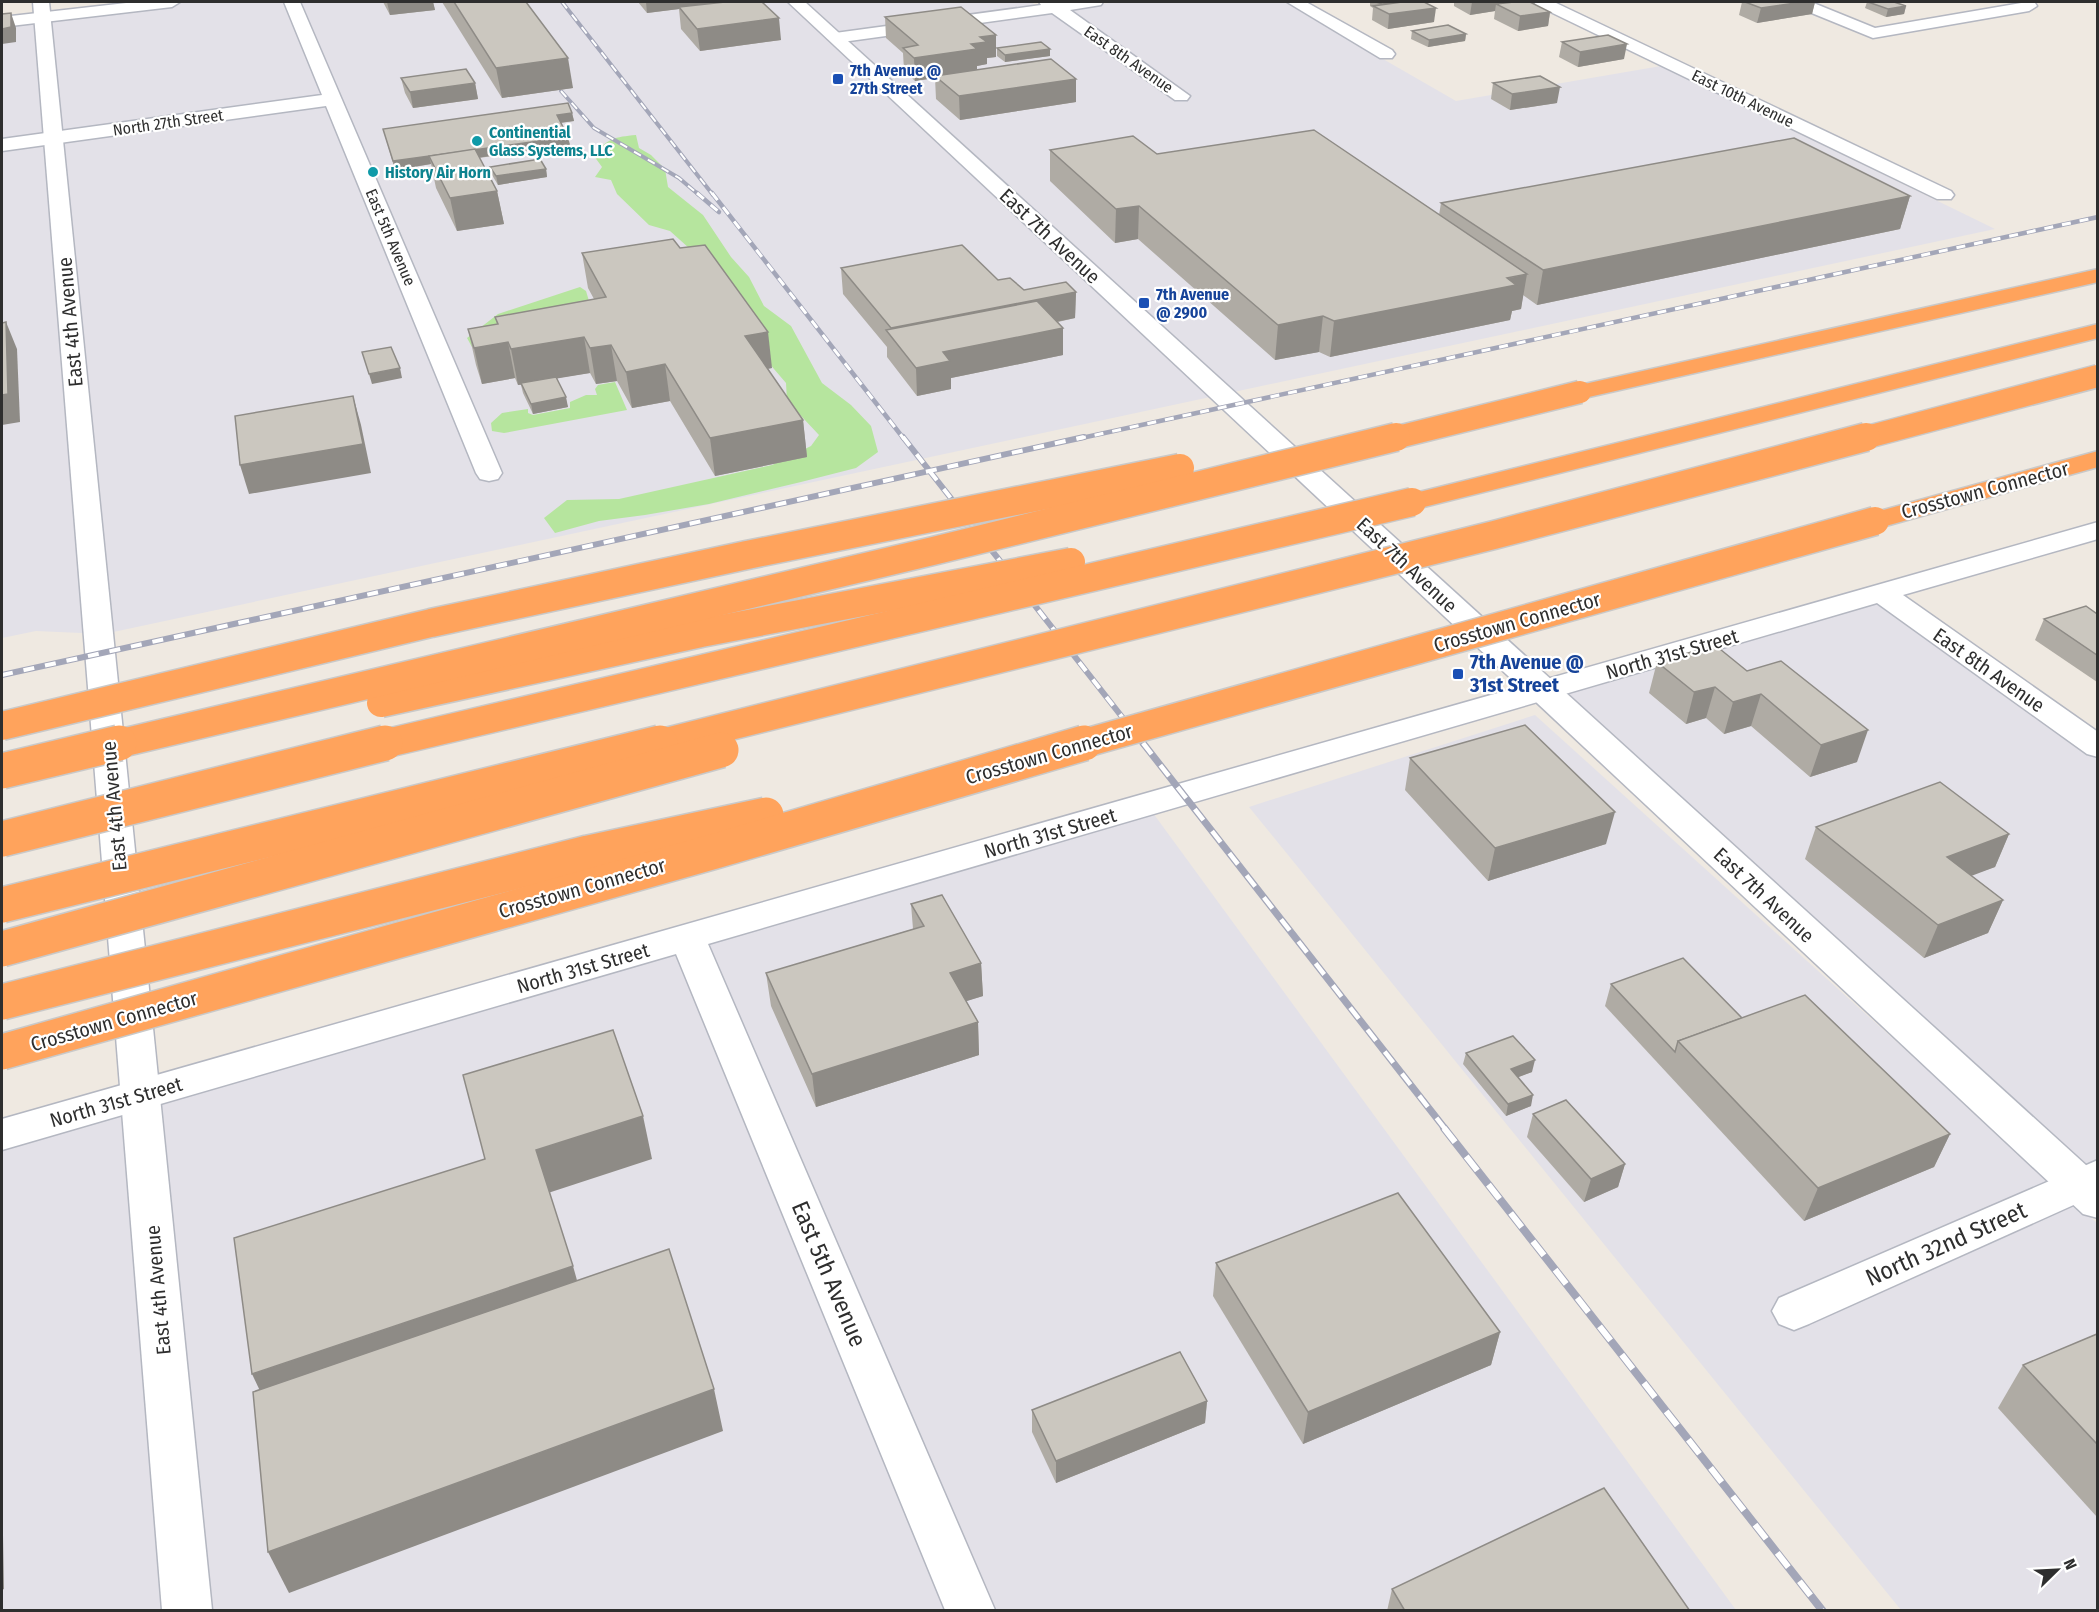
<svg xmlns="http://www.w3.org/2000/svg" width="2099" height="1612" viewBox="0 0 2099 1612" font-family="'Fira Sans Condensed',sans-serif">
<style>
.industrial{fill:#e3e1e8}
.green{fill:#b6e59e}
.lines{fill:none;stroke-linecap:round;stroke-linejoin:round}
.minor-casing{stroke:#b4b7c1;stroke-width:3}
.tertiary-casing{stroke:#b4b7c1;stroke-width:3}
.motorway-casing{stroke:#c9c9c9;stroke-width:3}
.minor{fill:#fff;fill-rule:evenodd}
.tertiary{fill:#fff;fill-rule:evenodd}
.motorway{fill:#ffa35c;fill-rule:evenodd}
.rail-far4-casing{stroke:#a3a6b8;stroke-width:4}
.rail-far3-casing{stroke:#a3a6b8;stroke-width:4.5}
.rail-far2-casing{stroke:#a3a6b8;stroke-width:6}
.rail-far1-casing{stroke:#a3a6b8;stroke-width:7}
.rail-casing{stroke:#a3a6b8;stroke-width:8}
.rail-far4{stroke:#fff;stroke-width:2;stroke-dasharray:8;stroke-linecap:butt}
.rail-far3{stroke:#fff;stroke-width:3;stroke-dasharray:9;stroke-linecap:butt}
.rail-far2{stroke:#fff;stroke-width:4;stroke-dasharray:11;stroke-linecap:butt}
.rail-far1{stroke:#fff;stroke-width:4.5;stroke-dasharray:14;stroke-linecap:butt}
.rail{stroke:#fff;stroke-width:6;stroke-dasharray:18;stroke-linecap:butt}
.motorway-bridge-far2-casing{stroke:#c9c9c9;stroke-width:25;stroke-linecap:butt}
.motorway-bridge-far1-casing{stroke:#c9c9c9;stroke-width:31;stroke-linecap:butt}
.motorway-bridge-casing{stroke:#c9c9c9;stroke-width:38;stroke-linecap:butt}
.motorway-bridge-far2{stroke:#ffa35c;stroke-width:22}
.motorway-bridge-far1{stroke:#ffa35c;stroke-width:28}
.motorway-bridge{stroke:#ffa35c;stroke-width:35}
.wall{fill:#afaba4}
.shaded-wall{fill:#8e8b86}
.building{fill:#cbc7bf;stroke:#8e8b86;stroke-width:1.5}
.transit-dot{fill:#1a4fb4;stroke:#fff;stroke-width:2}
.culture-dot{fill:#0f9aa8;stroke:#fff;stroke-width:2}
.labels{text-anchor:middle;stroke-width:4.5;stroke-linejoin:round;paint-order:stroke}
.far-street-label{font-size:16px;fill:#2e2e2e;stroke:#fff}
.far-transit-label{font-size:16px;font-weight:bold;fill:#164399;stroke:#fff;text-anchor:start}
.far-culture-label{font-size:16px;font-weight:bold;fill:#0d838f;stroke:#fff;text-anchor:start}
.street-label{font-size:20px;fill:#2e2e2e;stroke:#fff}
.transit-label{font-size:20px;font-weight:bold;fill:#164399;stroke:#fff;text-anchor:start}
.near-street-label{font-size:24px;fill:#2e2e2e;stroke:#fff}
</style>
<rect width="100%" height="100%" fill="#efe9e1"/>
<!-- industrial -->
<g class="industrial">
<path d="M161,2H1031L1044,11L1117,2H1284L1456,101L1661,66L1995,229L104,634L36,631L2,638V20Z"/>
<path d="M1881,596L2097,751V1198L1547,693Z"/>
<path d="M1535,715L2097,1223V1610H1901L1249,807Z"/>
<path d="M1153,813L1736,1610H2V1142L349,1036Z"/>
</g>
<!-- green -->
<g class="green">
<path d="M636,135L639,148L651,155L665,169L668,187L703,215L731,257L749,277L764,306L791,326L822,383L851,405L871,426L878,452L856,468L801,482L709,504L645,515L599,521L555,533L544,518L567,500L619,499L772,465L811,446L819,435L787,401L786,383L762,355L699,257L670,231L649,225L617,194L611,180L595,177L602,167L594,156C607,138 615,137 636,135Z"/>
<path d="M580,287L586,291L589,301L472,347L467,338L498,314Z"/>
<path d="M615,382L627,410L504,433L492,431L491,423L502,413L528,409V413L533,415L570,408V402L586,395H597L595,389L598,385Z"/>
</g>
<g class="lines">
<!-- minor casing -->
<g class="minor-casing">
<g id="minor">
<path d="M135,2H180L172,7L2,27V17Z"/>
<path d="M284,2H300L502,473L498,479L489,481L480,479L476,473L326,106L2,151V139L322,95Z"/>
<path d="M1039,2H1103L1101,5L1070,10L1190,96L1187,100H1175L1052,13L835,43L827,38L835,33L1041,5Z"/>
<path d="M1287,2H1306L1392,50L1395,54L1392,58H1380Z"/>
<path d="M1534,2H1554L1951,191L1954,195L1951,199H1937L1536,5Z"/>
<path d="M1790,2H1811L1875,28L2027,2L2035,3L2037,6L2029,11L1873,38L1792,5Z"/>
<path d="M2098,522V539L1903,595L2098,732V757L2087,754L1877,603L708,944L995,1610H945L676,954L2,1150V1119Z"/>
<path d="M2098,1160V1194L1809,1324L1794,1330L1779,1324L1772,1311L1779,1298Z"/>
</g>
</g>
<!-- tertiary casing -->
<g class="tertiary-casing">
<g id="tertiary">
<path d="M33,2H49L212,1610H162Z"/>
<path d="M788,2H805L2098,1176V1218L2083,1214Z"/>
</g>
</g>
<!-- motorway casing -->
<g class="motorway-casing">
<g id="motorway">
<path d="M2098,269V282L1580,399L1571,397L1568,392L1571,387L1580,385Z"/>
<path d="M2098,324V338L1412,510L1403,508L1399,502L1403,496Z"/>
<path d="M2098,451V467L1875,529L1865,527L1862,521L1865,515Z"/>
</g>
</g>
<!-- minor -->
<use href="#minor" class="minor"/>
<!-- tertiary -->
<use href="#tertiary" class="tertiary"/>
<!-- motorway -->
<use href="#motorway" class="motorway"/>
<!-- rail-far4 casing -->
<g class="rail-far4-casing">
<g id="rail-far4">
<path d="M562,2L713,195"/>
<path d="M561,91L594,128L679,178L699,195"/>
</g>
</g>
<!-- rail-far3 casing -->
<g class="rail-far3-casing">
<g id="rail-far3">
<path d="M697,193L719,212"/>
<path d="M712,193L904,439"/>
<path d="M1077,439L2098,217"/>
</g>
</g>
<!-- rail-far2 casing -->
<g class="rail-far2-casing">
<g id="rail-far2">
<path d="M903,437L1144,745"/>
<path d="M2,675L1084,437"/>
</g>
</g>
<!-- rail-far1 casing -->
<g class="rail-far1-casing">
<path id="rail-far1" d="M1143,743L1446,1130"/>
</g>
<!-- rail casing -->
<g class="rail-casing">
<path id="rail" d="M1444,1128L1822,1610"/>
</g>
<!-- rail-far4 -->
<use href="#rail-far4" class="rail-far4"/>
<!-- rail-far3 -->
<use href="#rail-far3" class="rail-far3"/>
<!-- rail-far2 -->
<use href="#rail-far2" class="rail-far2"/>
<!-- rail-far1 -->
<use href="#rail-far1" class="rail-far1"/>
<!-- rail -->
<use href="#rail" class="rail"/>
<!-- motorway-bridge-far2 casing -->
<g class="motorway-bridge-far2-casing">
<g id="motorway-bridge-far2">
<path d="M1390,439L1580,392"/>
<path d="M1860,439L2098,376"/>
</g>
</g>
<!-- motorway-bridge-far1 casing -->
<g class="motorway-bridge-far1-casing">
<g id="motorway-bridge-far1">
<path d="M381,703L701,633L1071,562"/>
<path d="M2,726L431,623L747,555L1180,468"/>
<path d="M113,745L933,551L1396,437"/>
<path d="M379,745L1412,502"/>
<path d="M654,745L1494,535L1866,437"/>
<path d="M1078,745L1875,521"/>
</g>
</g>
<!-- motorway-bridge casing -->
<g class="motorway-bridge-casing">
<g id="motorway-bridge">
<path d="M2,771L119,743"/>
<path d="M2,839L385,743"/>
<path d="M2,905L660,743"/>
<path d="M2,949L721,750"/>
<path d="M2,1002L588,853L766,815"/>
<path d="M2,1052L712,852L1084,743"/>
</g>
</g>
<!-- motorway-bridge-far2 -->
<use href="#motorway-bridge-far2" class="motorway-bridge-far2"/>
<!-- motorway-bridge-far1 -->
<use href="#motorway-bridge-far1" class="motorway-bridge-far1"/>
<!-- motorway-bridge -->
<use href="#motorway-bridge" class="motorway-bridge"/>
</g>
<!-- wall -->
<g class="wall">
<path d="M383,2H433L435,10L390,15Z"/>
<path d="M442,2H526L573,88L502,98Z"/>
<path d="M638,2H762L781,40L700,51L681,29L679,9L647,13Z"/>
<path d="M1370,2H1424L1434,22L1388,29L1372,20L1373,8L1370,6Z"/>
<path d="M1454,2H1530L1550,12L1548,26L1518,31L1494,19L1495,11L1470,15L1454,6Z"/>
<path d="M1742,2H1815L1812,14L1757,23L1739,15Z"/>
<path d="M1867,2H1894L1906,6L1904,14L1886,17L1865,8Z"/>
<path d="M885,17L996,57L987,58V64L977,66V70L1076,79V102L960,120L936,99L935,78L915,81L904,70L903,53L886,38Z"/>
<path d="M1412,31L1466,34L1465,41L1428,47L1411,39Z"/>
<path d="M1562,42L1624,59L1578,67L1559,57Z"/>
<path d="M997,48L1050,56L1005,62L997,56Z"/>
<path d="M401,78L475,83L478,99L413,108L405,93Z"/>
<path d="M1493,83L1557,103L1510,110L1491,99Z"/>
<path d="M572,113L574,121L561,123L570,145L479,158L497,191L504,224L457,231L436,188L431,164L395,170L383,129Z"/>
<path d="M1050,150L1157,154L1439,215L1441,203L1910,196L1900,229L1537,305L1523,295L1521,309L1512,311L1510,320L1330,357L1319,352L1275,360L1138,239L1115,243L1050,181Z"/>
<path d="M490,167L546,169L547,177L498,185L492,175Z"/>
<path d="M582,253L772,368L767,369L803,420L807,457L715,476L670,401L632,408L617,381L596,384L590,373L557,378L568,407L533,414L523,393L521,385H518L515,378L482,384L476,365L468,329L497,324L495,317L594,299L588,288Z"/>
<path d="M841,268L998,280L1024,290L1076,292L1075,318L1058,322L1063,328V355L951,378V389L917,396L887,357V347L843,294Z"/>
<path d="M2097,614V682L2035,640L2044,619Z"/>
<path d="M1715,645L1857,762L1810,777L1751,726L1724,734L1706,718L1686,724L1649,693L1657,662Z"/>
<path d="M1410,758L1606,844L1488,881L1405,790Z"/>
<path d="M1816,827L2009,834L1995,867L1971,875L2003,900L1988,933L1924,958L1805,859Z"/>
<path d="M911,904L981,963L983,996L966,1001L978,1022L979,1055L816,1107L771,1006L766,973L913,929Z"/>
<path d="M1611,984L1742,1018L1950,1134L1934,1167L1804,1221L1605,1006Z"/>
<path d="M1466,1053L1532,1072L1518,1077L1531,1106L1506,1116L1463,1064Z"/>
<path d="M1533,1114L1625,1164L1618,1187L1584,1202L1527,1137Z"/>
<path d="M1216,1263L1500,1332L1491,1365L1303,1444L1213,1296Z"/>
<path d="M2097,1334V1517L1998,1408L2023,1365Z"/>
<path d="M1207,1401L1205,1423L1056,1483L1032,1432V1410Z"/>
<path d="M1392,1589L1690,1611H1387Z"/>
</g>
<!-- shaded-wall -->
<g class="shaded-wall">
<path d="M387,2H433L435,10L390,15Z"/>
<path d="M646,2H736L679,7V9L647,13Z"/>
<path d="M1472,2H1517L1496,4L1495,11L1470,15Z"/>
<path d="M1803,2H1815L1812,14L1757,23L1761,8Z"/>
<path d="M1906,6L1904,14L1886,17L1888,9Z"/>
<path d="M1436,8L1434,22L1388,29L1389,14Z"/>
<path d="M1550,12L1548,26L1518,31L1520,16Z"/>
<path d="M11,13L16,28V42L2,44V29Z"/>
<path d="M779,18L781,40L700,51L697,29Z"/>
<path d="M1466,34L1465,41L1428,47L1429,40Z"/>
<path d="M996,35V57L987,58V64L977,66V71L935,76V78L915,81L914,58L971,44L980,37Z"/>
<path d="M1627,44L1624,59L1578,67L1580,52Z"/>
<path d="M1050,49V56L1005,62V55Z"/>
<path d="M568,58L573,88L502,98L496,68Z"/>
<path d="M1076,79V102L960,120L959,96Z"/>
<path d="M475,83L478,99L413,108L410,92Z"/>
<path d="M1560,87L1557,103L1510,110L1512,94Z"/>
<path d="M572,113L574,121L558,123L557,115Z"/>
<path d="M568,137L570,145L433,164L429,156L431,164L395,170L393,161Z"/>
<path d="M546,169L547,177L498,185L496,176Z"/>
<path d="M497,191L504,224L457,231L450,198Z"/>
<path d="M1910,196L1900,229L1537,305L1543,270Z"/>
<path d="M1139,206L1138,239L1115,243L1116,209Z"/>
<path d="M1527,274L1521,309L1512,311L1510,320L1330,357L1334,321Z"/>
<path d="M1076,292L1075,318L904,353L892,338L891,328Z"/>
<path d="M1323,316L1319,352L1275,360L1278,325Z"/>
<path d="M6,322L17,349L20,422L2,425V395Z"/>
<path d="M1063,328V355L951,378V389L917,396L916,368L943,352Z"/>
<path d="M768,332L772,368L749,372L745,336Z"/>
<path d="M584,337L590,373L518,385L511,349Z"/>
<path d="M508,342L515,378L482,384L474,348Z"/>
<path d="M611,345L617,381L596,384L590,348Z"/>
<path d="M665,364L670,401L632,408L626,372Z"/>
<path d="M400,368L402,378L372,384L369,374Z"/>
<path d="M353,396L361,425L371,473L249,494L240,465Z"/>
<path d="M566,397L568,407L533,414L531,404Z"/>
<path d="M803,420L807,457L715,476L710,438Z"/>
<path d="M1715,687L1706,718L1686,724L1694,692Z"/>
<path d="M1761,694L1751,726L1724,734L1733,702Z"/>
<path d="M1868,730L1857,762L1810,777L1821,745Z"/>
<path d="M1615,812L1606,844L1488,881L1495,848Z"/>
<path d="M2009,834L1995,867L1934,890L1947,857Z"/>
<path d="M2003,900L1988,933L1924,958L1938,925Z"/>
<path d="M981,963L983,996L951,1006L950,973Z"/>
<path d="M978,1022L979,1055L816,1107L812,1074Z"/>
<path d="M1535,1060L1532,1072L1508,1081L1511,1069Z"/>
<path d="M1533,1095L1531,1106L1506,1116L1508,1104Z"/>
<path d="M643,1116L652,1159L548,1193L536,1150Z"/>
<path d="M1950,1134L1934,1167L1804,1221L1818,1188Z"/>
<path d="M1625,1164L1618,1187L1584,1202L1591,1179Z"/>
<path d="M573,1266L585,1309L272,1416L252,1374Z"/>
<path d="M1500,1332L1491,1365L1303,1444L1308,1412Z"/>
<path d="M714,1389L723,1431L289,1593L268,1552Z"/>
<path d="M1207,1401L1205,1423L1056,1483V1461Z"/>
<path d="M2,1480V1481L4,1589L2,1590Z"/>
</g>
<!-- building -->
<g class="building">
<path d="M454,2H526L568,58L496,68Z"/>
<path d="M725,2H762L779,18L697,29L679,7Z"/>
<path d="M1376,2H1402L1382,4Z"/>
<path d="M1402,2H1424L1436,8L1389,14L1373,6Z"/>
<path d="M1514,2H1530L1550,12L1520,16L1496,4Z"/>
<path d="M1745,2H1803L1761,8Z"/>
<path d="M1868,2H1894L1906,6L1888,9Z"/>
<path d="M961,7L996,35L980,37L987,42L971,44L977,49L914,58L903,48L918,45L885,17Z"/>
<path d="M11,13V27L2,29V14Z"/>
<path d="M1448,25L1466,34L1429,40L1412,31Z"/>
<path d="M1608,35L1627,44L1580,52L1562,42Z"/>
<path d="M1041,42L1050,49L1005,55L997,48Z"/>
<path d="M1051,59L1076,79L959,96L935,76Z"/>
<path d="M466,69L475,83L410,92L401,78Z"/>
<path d="M1540,76L1560,87L1512,94L1493,83Z"/>
<path d="M568,103L572,113L557,115L568,137L393,161L383,129Z"/>
<path d="M1314,130L1527,274L1507,278L1516,285L1334,321L1323,316L1278,325L1139,206L1116,209L1050,150L1133,136L1157,154Z"/>
<path d="M1794,138L1910,196L1543,270L1441,203Z"/>
<path d="M475,149L497,191L450,198L429,156Z"/>
<path d="M540,159L546,169L496,176L490,167Z"/>
<path d="M673,239L680,248L705,245L768,332L745,336L803,420L710,438L665,364L626,372L611,345L590,348L584,337L511,349L508,342L474,348L468,329L498,324L495,317L606,297L582,253Z"/>
<path d="M962,245L998,280L1010,278L1024,290L1066,282L1076,292L891,328L841,268Z"/>
<path d="M1037,301L1063,328L943,352L950,361L916,368L886,330Z"/>
<path d="M6,322L8,394L2,395V323Z"/>
<path d="M391,347L400,368L369,374L362,352Z"/>
<path d="M556,377L566,397L531,404L521,383Z"/>
<path d="M353,396L363,444L240,465L235,416Z"/>
<path d="M2086,606L2097,614V655L2044,619Z"/>
<path d="M1715,645L1747,671L1781,661L1868,730L1821,745L1761,694L1733,702L1715,687L1694,692L1657,662Z"/>
<path d="M1525,725L1615,812L1495,848L1410,758Z"/>
<path d="M1940,782L2009,834L1947,857L2003,900L1938,925L1816,827Z"/>
<path d="M942,895L981,963L950,973L978,1022L812,1074L766,973L924,926L911,904Z"/>
<path d="M1683,958L1742,1018L1678,1041L1675,1052L1611,984Z"/>
<path d="M1805,995L1950,1134L1818,1188L1678,1041Z"/>
<path d="M613,1030L643,1116L536,1150L573,1266L252,1374L234,1238L485,1159L463,1075Z"/>
<path d="M1513,1036L1535,1060L1511,1069L1533,1095L1508,1104L1466,1053Z"/>
<path d="M1566,1100L1625,1164L1591,1179L1533,1114Z"/>
<path d="M1398,1193L1500,1332L1308,1412L1216,1263Z"/>
<path d="M669,1249L714,1389L268,1552L253,1392Z"/>
<path d="M2097,1334V1444L2023,1365Z"/>
<path d="M1180,1352L1207,1401L1056,1461L1032,1410Z"/>
<path d="M1604,1488L1690,1611H1405L1392,1589Z"/>
</g>
<!-- markers -->
<g class="transit-dot">
<rect x="832" y="73" width="12" height="12" rx="3"/>
<rect x="1138" y="297" width="12" height="12" rx="3"/>
<rect x="1452" y="668" width="12" height="12" rx="3"/>
</g>
<g class="culture-dot">
<circle cx="477" cy="141" r="6"/>
<circle cx="373" cy="172" r="6"/>
</g>
<g class="labels">
<!-- far-street labels -->
<g class="far-street-label">
<text transform="translate(1129 59) rotate(35)" y="6">East 8th Avenue</text>
<text transform="translate(1743 98) rotate(26)" y="6">East 10th Avenue</text>
<text transform="translate(168 122) rotate(-8)" y="6">North 27th Street</text>
<text transform="translate(391 237) rotate(67)" y="6">East 5th Avenue</text>
</g>
<!-- far-transit labels -->
<g class="far-transit-label">
<text x="850" y="76">7th Avenue @<tspan x="850" dy="18">27th Street</tspan></text>
<text x="1156" y="300">7th Avenue<tspan x="1156" dy="18">@ 2900</tspan></text>
</g>
<!-- far-culture labels -->
<g class="far-culture-label">
<text x="489" y="138">Continential<tspan x="489" dy="18">Glass Systems, LLC</tspan></text>
<text x="385" y="178">History Air Horn</text>
</g>
<!-- street labels -->
<g class="street-label">
<text transform="translate(1050 236) rotate(43)" y="7">East 7th Avenue</text>
<text transform="translate(70 322) rotate(-95)" y="7">East 4th Avenue</text>
<text transform="translate(1985 490) rotate(-15)" y="7">Crosstown Connector</text>
<text transform="translate(1407 565) rotate(43)" y="7">East 7th Avenue</text>
<text transform="translate(1517 622) rotate(-16)" y="7">Crosstown Connector</text>
<text transform="translate(1672 654) rotate(-16)" y="7">North 31st Street</text>
<text transform="translate(1989 670) rotate(35)" y="7">East 8th Avenue</text>
<text transform="translate(1049 754) rotate(-16)" y="7">Crosstown Connector</text>
<text transform="translate(114 806) rotate(-95)" y="7">East 4th Avenue</text>
<text transform="translate(1050 833) rotate(-16)" y="7">North 31st Street</text>
<text transform="translate(582 888) rotate(-16)" y="7">Crosstown Connector</text>
<text transform="translate(1764 895) rotate(43)" y="7">East 7th Avenue</text>
<text transform="translate(583 968) rotate(-16)" y="7">North 31st Street</text>
<text transform="translate(114 1021) rotate(-16)" y="7">Crosstown Connector</text>
<text transform="translate(116 1102) rotate(-16)" y="7">North 31st Street</text>
<text transform="translate(158 1290) rotate(-95)" y="7">East 4th Avenue</text>
</g>
<!-- transit labels -->
<g class="transit-label">
<text x="1470" y="669">7th Avenue @<tspan x="1470" dy="23">31st Street</tspan></text>
</g>
<!-- near-street labels -->
<g class="near-street-label">
<text transform="translate(1946 1244) rotate(-24)" y="8">North 32nd Street</text>
<text transform="translate(829 1274) rotate(67)" y="8">East 5th Avenue</text>
</g>
</g>
<!-- border -->
<rect width="2099" height="1612" fill="none" stroke="#2e2e2e" stroke-width="6"/>
<!-- north arrow -->
<g transform="translate(2057 1570) rotate(66)" stroke="#ffffff" stroke-width="4.5" paint-order="stroke">
<path d="M0-4.5L10 22L0 15L-10 22Z" fill="#2e2e2e"/>
<text y="-9" font-size="16" font-weight="bold" text-anchor="middle" fill="#2e2e2e">N</text>
</g>
</svg>
